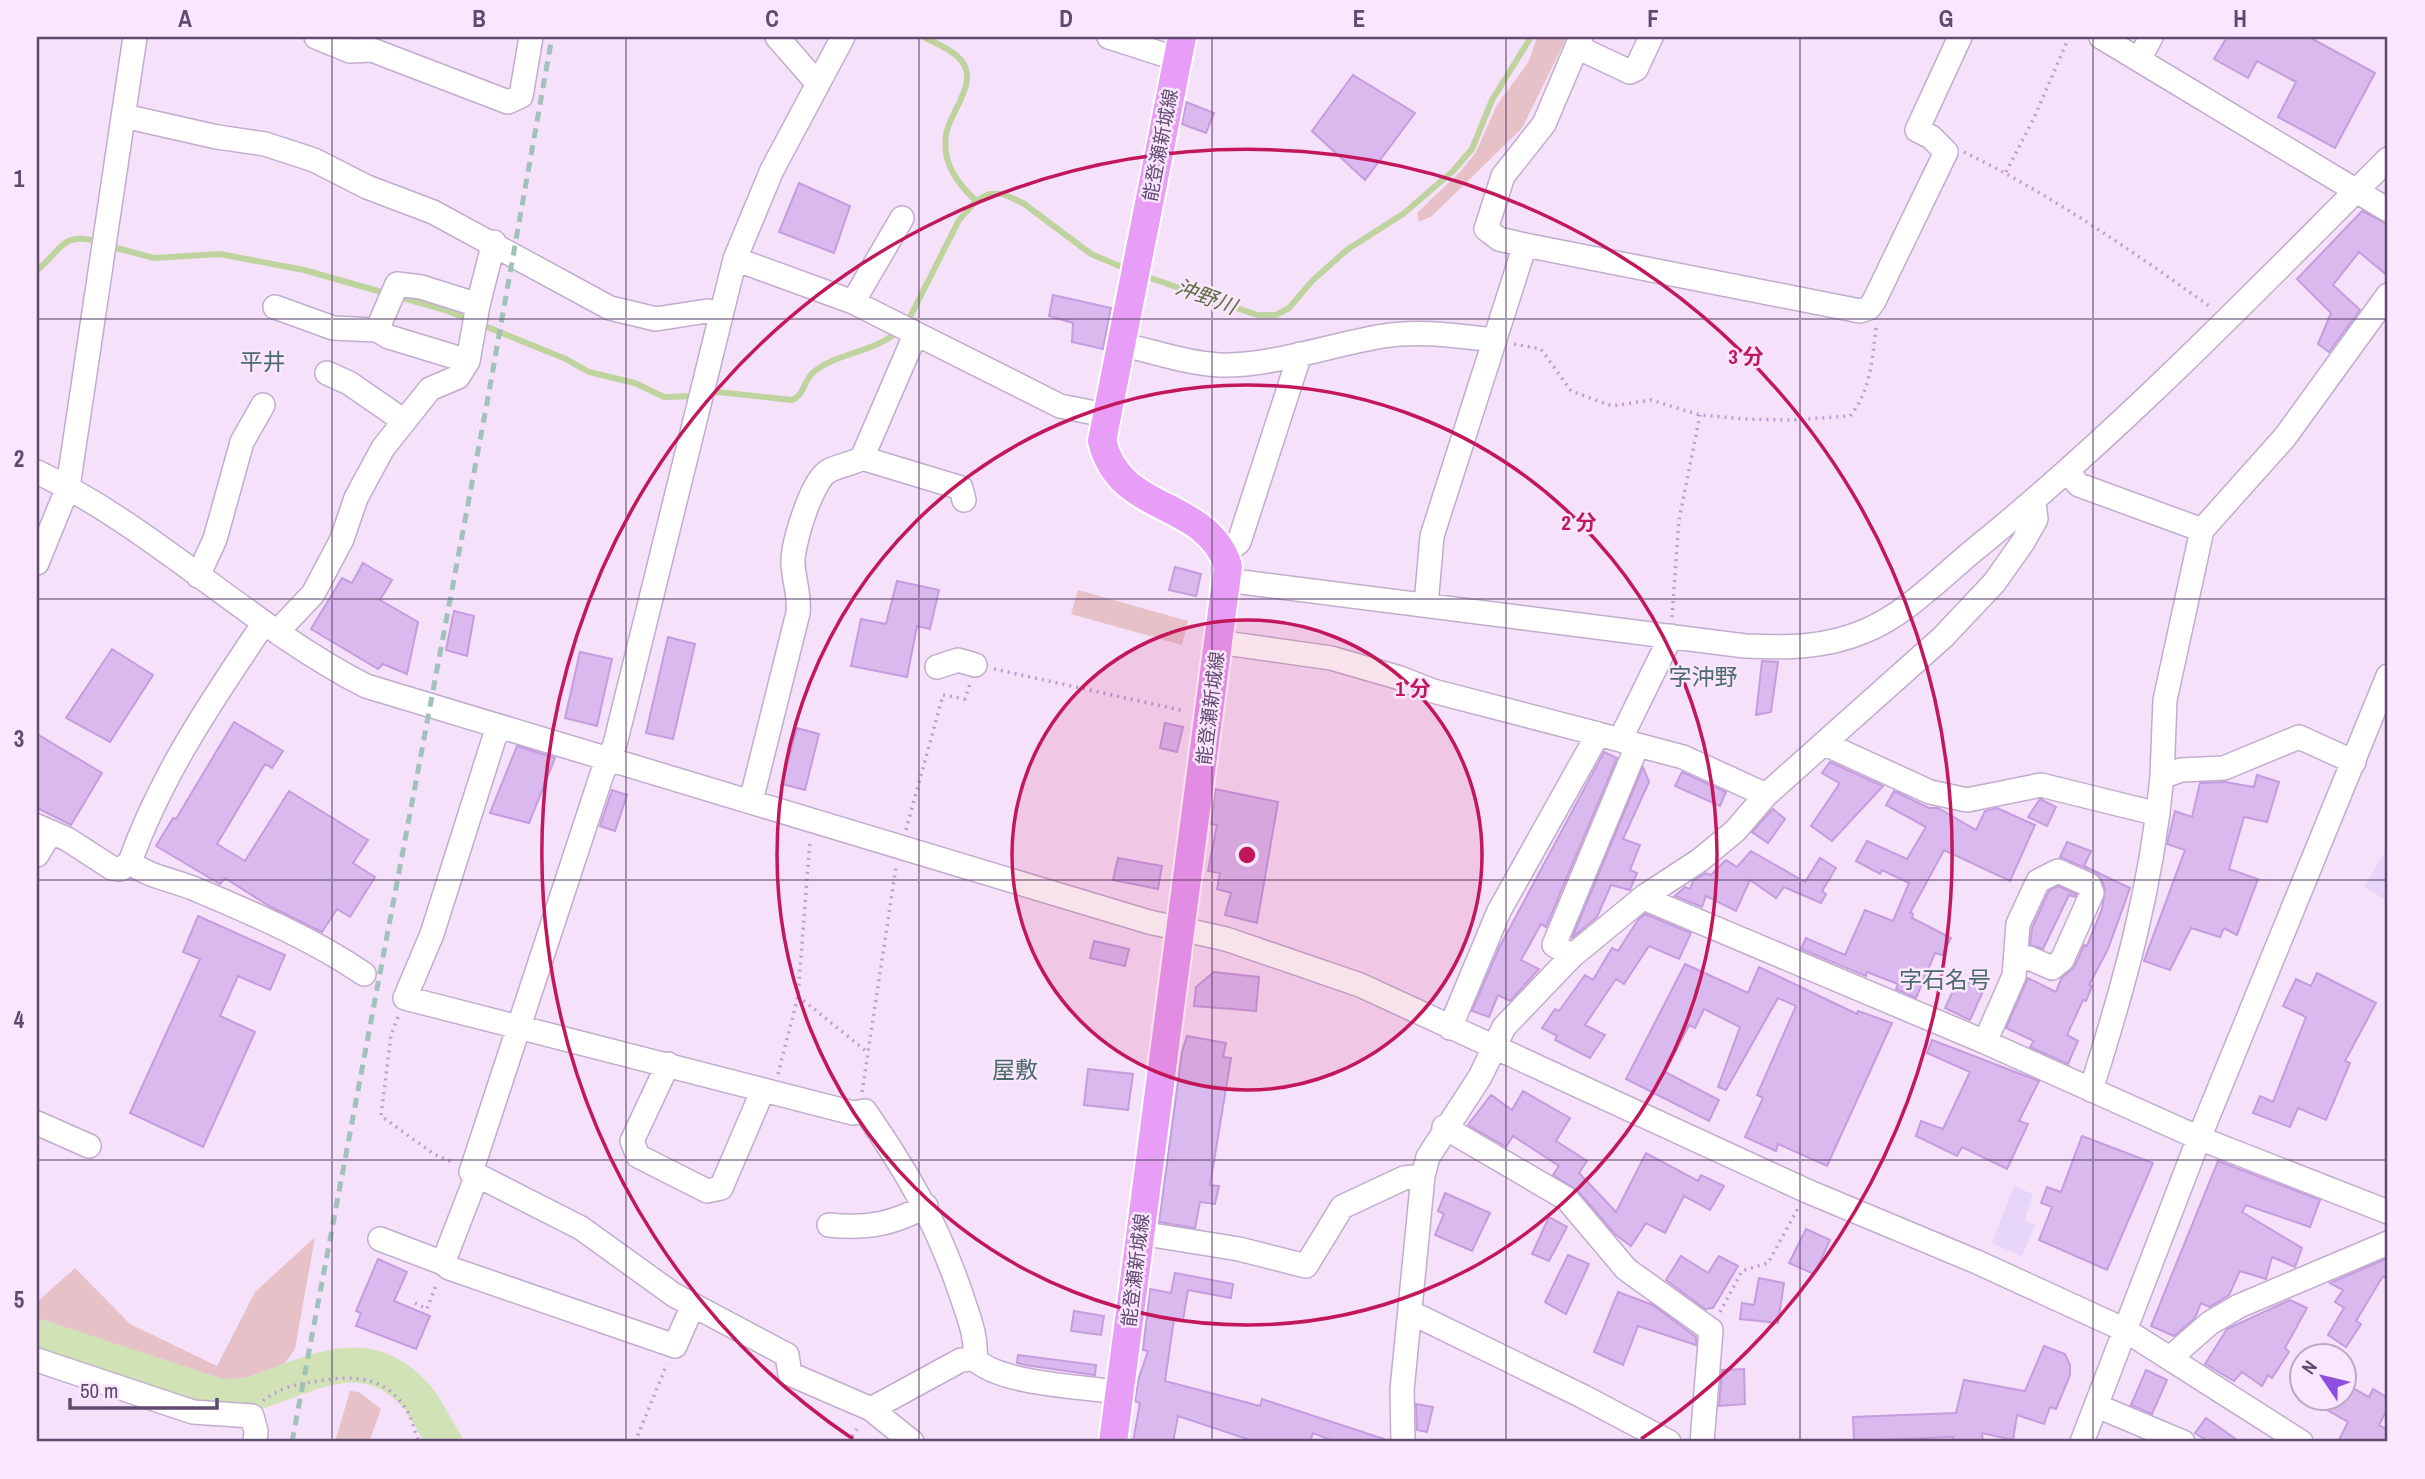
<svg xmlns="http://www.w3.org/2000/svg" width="2425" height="1479" viewBox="0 0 2425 1479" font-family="'Archivo Narrow','Noto Sans JP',sans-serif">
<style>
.commercial{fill:#e8d5fa}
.green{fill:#e6c1c8}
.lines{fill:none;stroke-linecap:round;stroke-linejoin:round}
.stream{stroke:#bfd39e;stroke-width:6}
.river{stroke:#d2e2b7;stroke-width:35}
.building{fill:#dabaee;stroke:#c49cdf;stroke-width:2}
.minor-casing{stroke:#c2accd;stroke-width:26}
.major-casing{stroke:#fff;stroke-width:32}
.path{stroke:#be9ed2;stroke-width:3.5;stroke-dasharray:2 5;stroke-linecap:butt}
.minor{stroke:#fff;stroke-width:23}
.major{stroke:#e89df6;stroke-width:28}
.rail{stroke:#a1c2ba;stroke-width:5;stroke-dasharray:10 7;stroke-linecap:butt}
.grid{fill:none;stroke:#604a70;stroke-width:2;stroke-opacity:0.55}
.ring{fill:none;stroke:#c2185b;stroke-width:3.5}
.labels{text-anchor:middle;stroke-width:5;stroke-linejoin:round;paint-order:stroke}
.street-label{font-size:19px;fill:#604a70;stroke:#fae6fe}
.water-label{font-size:21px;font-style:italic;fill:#5a6e3c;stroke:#fae6fe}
.quarter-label{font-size:23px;fill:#4c6c68;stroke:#fae6fe}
.centre{fill:#c2185b;stroke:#fae6fe;stroke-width:3.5}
.ring-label{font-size:21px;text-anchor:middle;font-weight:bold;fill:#c2185b;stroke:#fae6fe;stroke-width:5;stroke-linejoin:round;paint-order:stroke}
.neatline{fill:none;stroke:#604a70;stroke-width:2.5}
.grid-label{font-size:23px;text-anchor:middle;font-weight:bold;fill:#604a70}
</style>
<rect width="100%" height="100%" fill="#f6e1fa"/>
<path class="commercial" d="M2388 847V901L2364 887Z
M2014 1186 2033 1194 2025 1220 2035 1225 2022 1256 1992 1243Z"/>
<path class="green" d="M1537 37H1567L1522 128 1432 216 1419 222 1417 213 1461 171 1476 152 1497 105 1529 61Z
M1078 590 1188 621 1182 645 1071 614Z
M315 1237 295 1349 282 1367 250 1384 209 1379 37 1324V1302L75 1268 130 1324 217 1366 255 1292Z
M350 1391 359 1392 381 1409 369 1442H335Z"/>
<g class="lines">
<path class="stream" d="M924 37C935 43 948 48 957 56 984 79 949 111 946 135 942 163 957 183 976 201
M109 246 154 258 220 254 304 270 445 310 566 359 589 372 635 383 664 397 695 396
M37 270C61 252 61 230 99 242
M1142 275 1257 315H1276L1289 308 1313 280 1348 249 1403 214 1453 171 1472 149 1492 100 1531 37
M907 323 959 220 976 201 989 194H1003L1023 203 1091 254 1129 270
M705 394 718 392 792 400C805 395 804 378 815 371 839 352 877 352 899 330"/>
<path class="river" d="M37 1336 222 1397C233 1396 245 1396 254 1393 312 1375 366 1338 417 1397 428 1410 435 1428 445 1442"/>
</g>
<path class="building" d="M2227 37H2309L2375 73 2335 148 2278 117 2296 82 2257 61 2248 78 2214 59Z
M1353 75 1415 113 1365 180 1312 131Z
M1186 102 1214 113 1206 133 1182 124Z
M799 183 850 206 834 253 779 232Z
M2362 211 2388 224V276L2359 252 2333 285 2360 310 2329 352 2318 344 2331 313 2297 279Z
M1053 295 1111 308 1103 349 1072 342 1073 323 1049 316Z
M363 563 392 580 380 600 418 622 407 674 383 664 378 669 311 629 342 578 352 583Z
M1175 567 1201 574 1196 596 1169 590Z
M897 581 939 590 930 629 917 626 907 677 851 666 861 619 886 624Z
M454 611 474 616 467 656 446 650Z
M668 637 695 644 673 739 646 733Z
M112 649 153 675 110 742 66 718Z
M580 652 612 659 597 726 565 718Z
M1762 661 1778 662 1771 712 1756 715Z
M234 722 283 751 272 768 265 764 217 844 245 861 289 791 368 840 353 863 375 877 350 917 337 909 322 932 269 906 225 878 220 884 156 846 173 818 176 819Z
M1165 723 1183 727 1177 752 1160 748Z
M797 728 819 734 805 790 782 784Z
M37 734 102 773 71 825 37 808Z
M517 746 555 758 529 823 490 813Z
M1604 752 1617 758 1546 927 1541 924 1521 960 1539 969 1510 1001 1498 995 1489 1017 1472 1011 1499 948Z
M1830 762 1883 786 1832 841 1811 826 1838 786 1839 783 1822 773Z
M1643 767 1649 782 1623 839 1640 845 1630 870 1637 873 1630 890 1611 885 1597 917 1572 938Z
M1682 772 1726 792 1720 806 1675 786Z
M2257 775 2279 782 2267 822 2244 817 2229 869 2258 879 2237 935 2224 928 2220 937 2191 928 2170 970 2144 961 2185 850 2167 844 2175 811 2192 817 2200 783 2225 782 2254 787Z
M1215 789 1278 802 1257 923 1225 915 1231 893 1217 889 1220 873 1208 871 1217 825 1211 824Z
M612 790 627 795 615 831 600 826Z
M1894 791 1929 808H1938L1976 830 1985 811 1997 808 2035 825 2010 881 1944 850 1910 913 1913 914 1912 918 1951 938 1942 955 1935 953 1916 998 1896 989 1898 984 1867 972 1866 976 1801 949 1806 938 1845 955 1865 910 1893 921 1909 883 1882 870 1880 874 1856 861 1867 841 1907 859 1926 827 1886 805Z
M2040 799 2056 807 2047 826 2028 817Z
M1773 809 1785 819 1768 843 1752 832Z
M2067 842 2091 851 2084 866 2130 888 2108 949 2089 985 2092 986 2086 1001 2083 1000 2067 1035 2078 1041 2068 1064 2030 1047 2034 1041 2006 1028 2028 978 2056 992 2061 979 2075 966 2084 945 2087 946 2102 909 2105 889 2102 880 2095 872 2060 857Z
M1751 851 1805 882 1820 858 1836 868 1822 891 1826 894 1821 903 1784 887 1776 898 1750 880 1736 911 1706 896 1702 907 1675 896 1685 887 1690 889 1693 881 1706 873 1711 875 1726 860 1737 867Z
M1118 858 1162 866 1158 889 1113 880Z
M2058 886 2076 894 2075 897 2069 895 2043 949 2030 945 2032 928 2049 891Z
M1645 914 1691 933 1679 959 1649 946 1624 984 1616 979 1585 1025 1605 1035 1590 1058 1555 1040 1557 1036 1542 1028 1555 1009 1559 1011 1585 975 1593 980 1612 948 1618 951 1638 920Z
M198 916 285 955 270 990 238 976 220 1016 255 1032 203 1147 130 1113 200 959 183 952Z
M1094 941 1129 949 1125 966 1090 958Z
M1685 964 1748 993 1759 967 1857 1014 1858 1011 1892 1023 1827 1166 1778 1144 1776 1151 1745 1137 1763 1098 1757 1095 1796 1006 1778 998 1726 1090 1718 1087 1740 1027 1704 1009 1695 1028 1689 1025 1665 1072 1719 1100 1709 1121 1626 1079Z
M1214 972 1259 977 1256 1011 1194 1006 1196 987Z
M2317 973 2376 1003 2345 1061 2350 1063 2326 1120 2298 1108 2290 1127 2253 1113 2260 1096 2273 1102 2306 1017 2283 1006 2296 979 2311 986Z
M1959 978 1984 989 1970 1020 1945 1008Z
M1187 1036 1226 1043 1223 1057 1231 1058 1210 1185 1219 1186 1215 1204 1200 1202 1195 1228 1159 1222 1182 1052Z
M1932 1040 2039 1081 2019 1121 2028 1124 2007 1169 1962 1147 1957 1156 1916 1136 1921 1121 1943 1129 1970 1072 1927 1053Z
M1088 1069 1133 1074 1128 1110 1084 1105Z
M1523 1091 1570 1118 1556 1141 1587 1161 1579 1173 1616 1212 1646 1153 1698 1181 1701 1175 1724 1186 1710 1210 1684 1196 1665 1233 1646 1223 1631 1246 1616 1235 1577 1190 1553 1175 1559 1166 1513 1136 1506 1147 1468 1125 1491 1095 1512 1110Z
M2082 1136 2153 1163 2107 1270 2039 1240 2052 1207 2041 1203 2047 1187 2061 1192Z
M2218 1161 2320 1200 2310 1227 2246 1205 2242 1212 2302 1248 2295 1267 2272 1257 2266 1279 2240 1271 2229 1295 2210 1307 2201 1303 2195 1318 2174 1336 2151 1326Z
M1445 1193 1490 1213 1472 1251 1435 1235 1444 1214 1438 1211Z
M1549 1217 1567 1227 1549 1261 1532 1254Z
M1806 1229 1830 1240 1814 1274 1789 1263Z
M1568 1255 1589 1264 1566 1314 1545 1302Z
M1681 1256 1708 1273 1719 1256 1738 1266 1713 1308 1705 1309 1666 1280Z
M2388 1258V1279L2383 1276 2356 1321 2361 1324 2346 1347 2328 1335 2344 1308 2335 1302 2343 1290 2330 1283Z
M378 1259 407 1272 394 1301 430 1316 416 1349 356 1326 361 1313 356 1311Z
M1175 1273 1233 1284 1231 1298 1188 1290 1183 1320 1174 1319 1165 1381 1260 1406 1262 1399 1384 1439V1442H1336L1313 1433 1310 1442H1256L1178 1416 1173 1442H1133L1140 1403 1135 1401 1138 1381 1148 1351 1143 1350 1150 1289 1171 1293Z
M1759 1278 1784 1283 1778 1323 1740 1319 1742 1303 1754 1305Z
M1618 1292 1653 1305 1696 1337V1345L1638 1326 1623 1365 1594 1352Z
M2290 1300 2307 1308 2285 1348 2289 1352 2272 1378 2268 1375 2262 1386 2242 1372 2234 1381 2205 1364 2227 1329Z
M1074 1311 1104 1316 1101 1335 1071 1331Z
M2044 1346 2065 1354 2070 1365V1375L2056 1409 2050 1407 2044 1424 2017 1415 2013 1440 1982 1433 1983 1442H1954L1953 1437 1854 1441 1853 1417 1956 1413 1964 1380 2025 1391Z
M1018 1355 1096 1365 1095 1375 1025 1365 1017 1363Z
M1744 1369 1745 1404 1719 1406 1722 1370Z
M2146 1370 2167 1380 2152 1414 2131 1405Z
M2344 1383 2369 1397 2373 1389 2388 1398V1408L2379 1425 2388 1430V1442H2338L2348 1422 2306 1398H2344Z
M1416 1404 1433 1407 1427 1432 1417 1430Z
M2206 1418 2240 1442H2209L2195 1433Z"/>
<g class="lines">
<defs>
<path id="minor" d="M316 37 350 51 372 50 508 102 521 96 531 37
M777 37 818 84
M843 37 772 170 735 259 615 744 602 774 471 1172 581 1228 674 1295 787 1355 790 1374 871 1409 912 1442
M1109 37 1177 59
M1581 37 1544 124 1503 176 1486 229 1499 239 1525 245 1860 311 1869 308 1874 301 1946 152 1931 137 1917 130 1960 37
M2101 37 2388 210
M1577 47 1630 72 1636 69 1651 37
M2140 58 2151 37
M124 116 217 137 265 144 314 160 367 187 433 212 610 308 656 319 707 311 720 314
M735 259 853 302 1060 406 1105 415
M853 302 902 218
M275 307 333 328 377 330 389 337 468 361
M377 330 397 284 421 287 478 305
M1119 344C1153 351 1185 363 1219 365 1269 367 1334 344 1383 336 1421 330 1457 336 1495 340
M327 373 349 383 404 421
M862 458 961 488 964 500
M37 472C155 528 249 626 366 686L1149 922 1226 939 1360 985 1807 1191 1977 1262 2125 1330 2301 1442
M2068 473 2079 485 2202 530
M1224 554 1239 542 1300 354
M37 563 68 487 135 37
M198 576 215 539 242 442 263 405
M1226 580 1745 646C1787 648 1825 648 1865 631 1907 614 1944 574 1979 546 2125 427 2255 291 2388 159
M1426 605 1432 536 1525 245
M277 632 313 594 342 539 356 498 383 448 430 389 458 377 468 361 478 305 494 242
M1218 642 1331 658 1400 678 1433 691 1598 734
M937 667 958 660 975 665
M498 726 432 934 405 998 853 1113 865 1111C908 1173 938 1225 962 1297 969 1318 977 1337 975 1359L961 1360 871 1409
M1623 741 1683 757 1766 795
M1825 744 1930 792 1967 800 2041 785 2158 814
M2162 777 2165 700 2202 530 2285 437 2388 295
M751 801 798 613C800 596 794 581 793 564 792 545 811 483 827 472 837 465 851 465 862 458L915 335
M37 826 67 839 112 868 121 869 130 862C148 877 174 880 195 889 254 914 311 938 364 974
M37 855 51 832
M130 862C161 775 212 700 264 623
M1645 896 1700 860 1735 831 1766 795 1943 637 1994 583 2023 542 2036 519 2034 502
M1572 956 1554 945 1637 746
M1450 1028 1499 911 1598 734 1620 740 1671 636
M1985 1042 2014 976 2018 924 2038 881 2058 871 2089 885 2092 893 2062 960 2052 968 2029 958 2016 961
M668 1064 632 1141 638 1156 707 1191 721 1188 763 1090
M2091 1090C2125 982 2151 890 2162 777L2181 770 2224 768 2299 737 2354 762
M37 1123 89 1146
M1444 1127 1567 1199 1626 1269 1711 1330 1702 1442
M477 1175 443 1263 449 1268 675 1346 693 1305
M829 1225C867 1229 893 1224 926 1206
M1140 1233 1239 1249 1306 1266 1342 1207 1404 1178 1423 1176
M380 1239 443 1263
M1410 1312 1582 1396 1669 1442
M2170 1358 2210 1323 2239 1306 2388 1243
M975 1359C999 1384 1083 1387 1119 1392
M37 1360 193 1412 252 1416 256 1431 255 1442
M2097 1406 2183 1442
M1403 1442 1402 1390 1423 1176 1428 1157 1480 1077 1504 1027 1572 956 1645 896 1653 902 1985 1042 2199 1138 2388 1212
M2082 1442 2199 1138 2388 676"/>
<path id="major" d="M1113 1442 1228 566C1206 498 1120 516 1102 441L1182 37"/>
</defs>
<use href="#minor" class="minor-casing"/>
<use href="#major" class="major-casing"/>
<path class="path" d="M1964 152C2052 195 2132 251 2212 308
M2006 172 2034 118 2069 37
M1514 344 1541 349 1571 391 1612 406 1651 400 1700 415 1745 419 1792 420 1850 416C1871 391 1872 359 1876 328
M1672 617 1679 520 1700 415
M994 669 1185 711
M906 830 943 695 965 699 970 684
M798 996 866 1051
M398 1017 391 1035 381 1116 434 1154 452 1162
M778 1074 798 996 810 840
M862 1092 896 867
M415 1303 427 1309 436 1285
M1720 1312 1742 1271 1768 1263 1798 1208
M263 1401C280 1387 298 1384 318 1381 356 1375 386 1376 408 1412 413 1421 414 1433 420 1442
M635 1442 667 1364
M806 1442 808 1439
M848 1442 860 1425"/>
<use href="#minor" class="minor"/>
<use href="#major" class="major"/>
<path class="rail" d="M292 1442 487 403 552 37"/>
</g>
<path class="grid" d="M332 37V1442M626 37V1442M919 37V1442M1212 37V1442M1506 37V1442M1800 37V1442M2093 37V1442M37 319H2388M37 599H2388M37 880H2388M37 1160H2388"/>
<circle cx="1247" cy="855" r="235" fill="#c2185b" fill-opacity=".12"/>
<g class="ring">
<circle cx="1247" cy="855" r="235"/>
<circle cx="1247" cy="855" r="470"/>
<path d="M853 1439A705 705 0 1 1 1641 1439"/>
</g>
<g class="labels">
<g class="street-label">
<text transform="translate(1160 145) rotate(-79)" y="7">能登瀬新城線</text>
<text transform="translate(1210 708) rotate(-83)" y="7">能登瀬新城線</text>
<text transform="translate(1135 1270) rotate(-83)" y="7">能登瀬新城線</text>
</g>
<g class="water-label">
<text transform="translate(1206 297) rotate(20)" y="7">沖野川</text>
</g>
<g class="quarter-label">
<text x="263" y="370">平井</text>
<text x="1703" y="685">字沖野</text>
<text x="1945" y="988">字石名号</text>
<text x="1015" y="1078">屋敷</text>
</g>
</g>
<circle cx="1247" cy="855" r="10" class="centre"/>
<g class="ring-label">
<text x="1746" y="364">3 分</text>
<text x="1579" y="530">2 分</text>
<text x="1413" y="696">1 分</text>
</g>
<rect width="2425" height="1479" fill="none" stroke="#fae6fe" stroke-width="77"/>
<g transform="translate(2323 1377) rotate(305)"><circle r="33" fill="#fae6fe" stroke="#bca8c5" stroke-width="2"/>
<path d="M0-5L12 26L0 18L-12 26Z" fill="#8d4dde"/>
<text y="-10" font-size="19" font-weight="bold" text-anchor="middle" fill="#604a70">N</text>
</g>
<path d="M70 1398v10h147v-10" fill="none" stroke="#604a70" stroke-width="3.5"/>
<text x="80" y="1398" font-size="21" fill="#604a70" stroke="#fae6fe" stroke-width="5" paint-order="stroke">50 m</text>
<rect x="38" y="38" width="2348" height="1402" class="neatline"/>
<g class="grid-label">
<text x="185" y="27">A</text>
<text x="479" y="27">B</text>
<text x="772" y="27">C</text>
<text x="1066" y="27">D</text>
<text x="1359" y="27">E</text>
<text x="1653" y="27">F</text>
<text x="1946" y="27">G</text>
<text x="2240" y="27">H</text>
<text x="19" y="187">1</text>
<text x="19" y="467">2</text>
<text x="19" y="747">3</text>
<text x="19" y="1028">4</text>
<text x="19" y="1308">5</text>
</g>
</svg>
